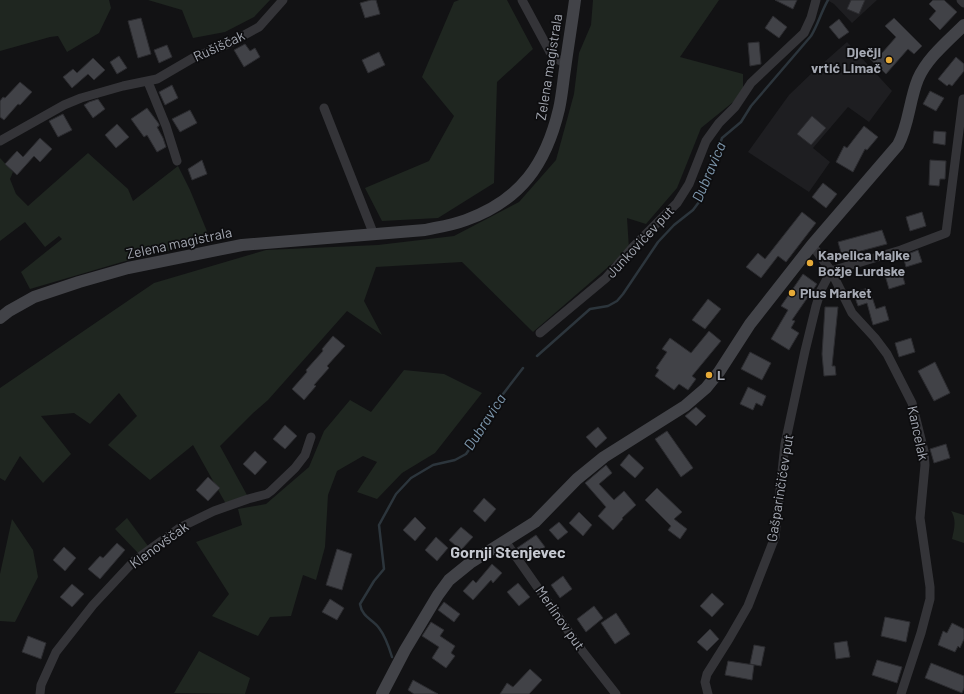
<svg xmlns="http://www.w3.org/2000/svg" width="964" height="694" viewBox="0 0 964 694" font-family="Barlow,sans-serif">
<style>
.built{fill:#1e1e21}
.green{fill:#1f2620}
.lines{fill:none;stroke-linecap:round;stroke-linejoin:round}
.stream{stroke:#2c353c;stroke-width:2.5}
.building{fill:#414247;stroke:#2c2c30}
.street{stroke:#343438;stroke-width:9}
.secondary{stroke:#424348;stroke-width:12}
.poi-dot{fill:#e6aa38;stroke:#0d0d0f;stroke-width:1.5}
.labels{text-anchor:middle;stroke-width:3.5;stroke-linejoin:round;paint-order:stroke}
.street-label{font-size:14px;fill:#a5a9b3;stroke:#0d0d0f}
.poi-label{font-size:14px;font-weight:bold;fill:#a5a9b3;stroke:#0d0d0f;text-anchor:start}
.water-label{font-size:15px;font-style:italic;fill:#7d97ad;stroke:#0d0d0f}
.quarter-label{font-size:16px;font-weight:bold;fill:#c5c8d0;stroke:#0d0d0f}
</style>
<rect width="100%" height="100%" fill="#121214"/>
<path class="built" d="M829 0H877L852 23 834 4 829 1Z
M847 42 892 91 869 122 848 107 813 148 830 162 809 192 748 152 789 95 813 72Z"/>
<path class="green" d="M0 0H109L111 8 99 33 67 52 58 36 50 37 0 51Z
M148 0H270L254 17 225 32 193 38 182 10Z
M459 0H507L533 49 497 82 494 183 438 218 382 221 365 188 429 161 454 116 422 77 454 2Z
M593 0H719L680 57 743 74V94L701 128 677 188 646 224 627 218 629 249 533 332 462 262 376 267 364 301 382 335 347 311 268 400 253 413 220 446 247 495 226 504 193 445 150 480 108 445 137 416 119 393 90 424 74 413 41 416 71 454 43 483 20 456 5 481 0 478V388L154 283 266 250 378 245 454 236 519 202 556 160 574 94 579 53 591 25Z
M88 153 128 189 133 201 178 166 190 190 211 241 122 262 30 289 21 272 62 239 59 236 45 247 25 222 0 241V158L13 172 10 179 16 194 28 206Z
M404 370 444 374 482 393 435 453 402 473 377 499 357 492 377 462 363 456 337 471 328 495 325 547 316 580 303 575 291 616 270 617 258 636 212 616 229 594 196 542 242 525 238 509 266 504 309 467 324 431 350 400 371 412Z
M951 511 964 515V543L952 539C954 530 957 520 951 511Z
M127 518 148 546 138 553 115 529Z
M12 519 33 550 38 577 15 622 0 621V574Z
M199 651 250 678 245 694 174 693Z"/>
<g class="lines">
<path class="stream" d="M537 356 590 309 608 306 617 301 623 294 658 242 674 225 693 210 699 202 707 182 722 138 741 122 751 106 811 36C818 25 821 12 828 0
M392 657C389 647 386 637 379 628 372 619 362 617 360 604L374 581 384 569 379 525 396 494 411 478 433 465 455 460 466 454 483 430 500 398 523 368"/>
</g>
<path class="building" d="M371 0H376L380 14 365 18 360 3Z
M775 0H797L793 9Z
M851 0H865L859 14 847 9Z
M933 0H944L957 12 940 30 929 19 936 11 929 4Z
M773 16 787 27 779 38 765 28Z
M141 18 151 54 138 58 128 21Z
M894 18 922 46 914 54 908 49 886 74 868 57 876 48 882 53 896 37 885 26Z
M839 19 849 32 839 39 829 27Z
M759 42 761 64 750 66 748 43Z
M245 44 250 51 255 48 260 57 244 67 234 50Z
M167 45 172 57 159 63 154 50Z
M379 52 385 65 368 73 362 60Z
M119 56 127 68 117 74 110 62Z
M956 57 964 64V71L952 86 949 84 947 86 938 79Z
M93 58 105 70 94 80 88 74 72 88 63 77 73 69 77 73Z
M20 82 32 92 20 105 18 104 4 120 0 117V101L3 97 5 98Z
M172 85 178 98 165 105 159 92Z
M930 91 944 98 936 111 923 104Z
M98 99 105 109 93 118 84 105 89 102Z
M147 108 159 124V126L157 127 163 138 166 147 157 152 147 135 144 137 131 119Z
M190 110 197 123 180 132 172 119Z
M63 114 72 130 58 137 49 121Z
M812 116 826 128 811 145 797 134Z
M117 124 129 137 116 148 105 135Z
M864 126 878 137 867 150 865 149 853 172 836 162 844 146 847 148Z
M934 131 946 132 945 145 933 143Z
M40 138 52 149 40 162 34 156 17 175 5 164 17 151 23 157Z
M202 160 207 174 192 180 188 169Z
M930 160 946 161 945 179H940L939 186 929 185Z
M823 183 837 194 826 208 812 197Z
M802 212 816 223 786 262 778 256 761 278 746 267 758 253 765 259Z
M922 212 926 226 910 231 906 217Z
M882 230 887 244 842 256 838 242Z
M918 250 922 262 906 267 903 256Z
M901 270 905 284 889 289 885 275Z
M803 274 817 284 792 320 795 321 791 328 799 333 789 350 771 339 788 310 781 306Z
M869 288 876 309 885 306 889 320 873 325 867 303 858 306 853 292Z
M708 299 721 309 705 329 692 320Z
M825 307H838L832 366H835L836 375 824 376 822 354Z
M709 331 721 341 692 376 696 379 688 390 679 384 674 390 655 376 659 370 656 368 667 352 662 349 670 338 691 353Z
M333 336 345 346 327 366 329 368 314 385 316 386 304 400 292 389 307 372 306 370 323 351 322 349Z
M911 338 915 352 899 357 895 343Z
M750 352 771 363 762 380 741 369Z
M935 362 950 393 934 401 918 371Z
M748 387 766 396 762 406 756 403 753 410 740 404Z
M696 407 706 416 696 426 685 416Z
M285 425 297 436 285 449 273 439Z
M598 427 607 438 596 448 586 437Z
M667 431 693 468 681 477 655 439Z
M946 444 950 458 934 463 930 449Z
M255 451 267 462 255 475 243 464Z
M629 454 644 468 635 478 620 465Z
M606 465 612 473 599 484 614 500 624 491 636 505 622 518 623 519 613 530 598 516 606 507 585 483Z
M208 477 220 488 208 501 196 490Z
M657 488 682 512 674 519 687 529 680 539 668 530 671 526 645 500Z
M484 498 496 509 485 522 473 511Z
M579 512 592 525 583 536 569 523Z
M415 517 426 528 415 541 403 530Z
M559 522 568 532 558 540 549 530Z
M461 527 473 537 461 550 449 540Z
M536 535 545 547 526 561 517 548Z
M436 537 448 548 437 561 425 550Z
M117 543 125 550 100 579 88 569 100 556 103 558Z
M64 547 76 558 65 571 53 560Z
M337 549 352 554 342 590 326 585Z
M492 564 502 573 493 583 491 580 473 600 463 591 473 580 476 583Z
M563 576 572 589 560 598 551 585Z
M518 583 530 597 519 606 507 592Z
M72 584 84 594 72 607 60 597Z
M712 593 724 604 712 617 700 606Z
M330 599 344 608 337 620 322 612Z
M444 602 460 614 454 622 438 610Z
M594 606 603 618 586 632 577 619Z
M616 613 630 634 615 644 601 623Z
M885 617 910 622 906 642 881 636Z
M431 622 444 630 440 636 455 646 451 653 455 656 446 668 432 658 439 647 422 636Z
M952 623 964 629V639L960 648 958 646 955 652 938 645 943 631 947 633Z
M710 629 719 639 707 651 697 642Z
M28 636 46 643 41 659 22 652Z
M847 641 850 657 836 659 834 643Z
M754 645 765 647 761 666 750 664Z
M877 660 902 667 897 683 872 675Z
M728 661 754 665 752 680 725 675Z
M931 663 964 676V688L962 693 925 678Z
M530 669 542 680 529 694H500L507 683 513 687Z
M413 680 438 694H414L408 690Z"/>
<g class="lines">
<path class="street" d="M522 0 550 52 554 57 566 64
M961 0 964 3
M148 82 166 126 177 161
M324 108 374 235
M0 141 64 105 81 98 123 86 157 79 193 58 228 44 259 27 283 0
M812 245 831 271 852 313 875 338 887 354 912 403 924 451 925 465 920 518 930 587V599L921 633 901 694
M540 333 606 278 633 247 677 203 689 184 706 141 719 123 735 107 751 83 804 33 811 18 816 0
M505 541 583 652 616 694
M40 694 41 685 56 652 93 605 134 561 181 527 214 511 248 499 267 494 271 491 295 468 305 455 311 437
M708 694 705 682 707 674 729 639 748 606 775 537 785 444 805 351 816 306 821 290 831 271 901 250 946 233 963 99"/>
<path class="secondary" d="M0 318 9 311 34 297 79 282 128 268 242 245 425 230C439 227 453 225 466 220 521 200 546 164 559 109 562 96 563 82 565 69 568 46 572 23 575 0
M382 694 405 650 438 595 449 580 470 563 535 522 577 479 604 457 685 406 706 388 719 372 750 324 812 245 898 145C909 125 909 101 918 79 927 58 948 41 964 25"/>
</g>
<g class="poi-dot">
<circle cx="889" cy="60" r="4"/>
<circle cx="810" cy="263" r="4"/>
<circle cx="792" cy="293" r="4"/>
<circle cx="709" cy="375" r="4"/>
</g>
<g class="labels">
<g class="street-label">
<text transform="translate(219 46) rotate(-25)" y="5">Rušiščak</text>
<text transform="translate(549 67) rotate(-81)" y="5">Zelena magistrala</text>
<text transform="translate(640 242) rotate(-47)" y="5">Junkovićev put</text>
<text transform="translate(179 243) rotate(-12)" y="5">Zelena magistrala</text>
<text transform="translate(918 433) rotate(78)" y="5">Kancelak</text>
<text transform="translate(780 488) rotate(-81)" y="5">Gašparinčićev put</text>
<text transform="translate(159 545) rotate(-36)" y="5">Klenovščak</text>
<text transform="translate(560 618) rotate(55)" y="5">Merlinov put</text>
</g>
<g class="poi-label">
<text x="881" y="57" text-anchor="end">Dječji<tspan x="881" dy="16">vrtić Limač</tspan></text>
<text x="818" y="260">Kapelica Majke<tspan x="818" dy="16">Božje Lurdske</tspan></text>
<text x="800" y="298">Plus Market</text>
<text x="717" y="380">L</text>
</g>
<g class="water-label">
<text transform="translate(709 172) rotate(-67)" y="5">Dubravica</text>
<text transform="translate(485 422) rotate(-57)" y="5">Dubravica</text>
</g>
<g class="quarter-label">
<text x="508" y="558">Gornji Stenjevec</text>
</g>
</g>
</svg>
